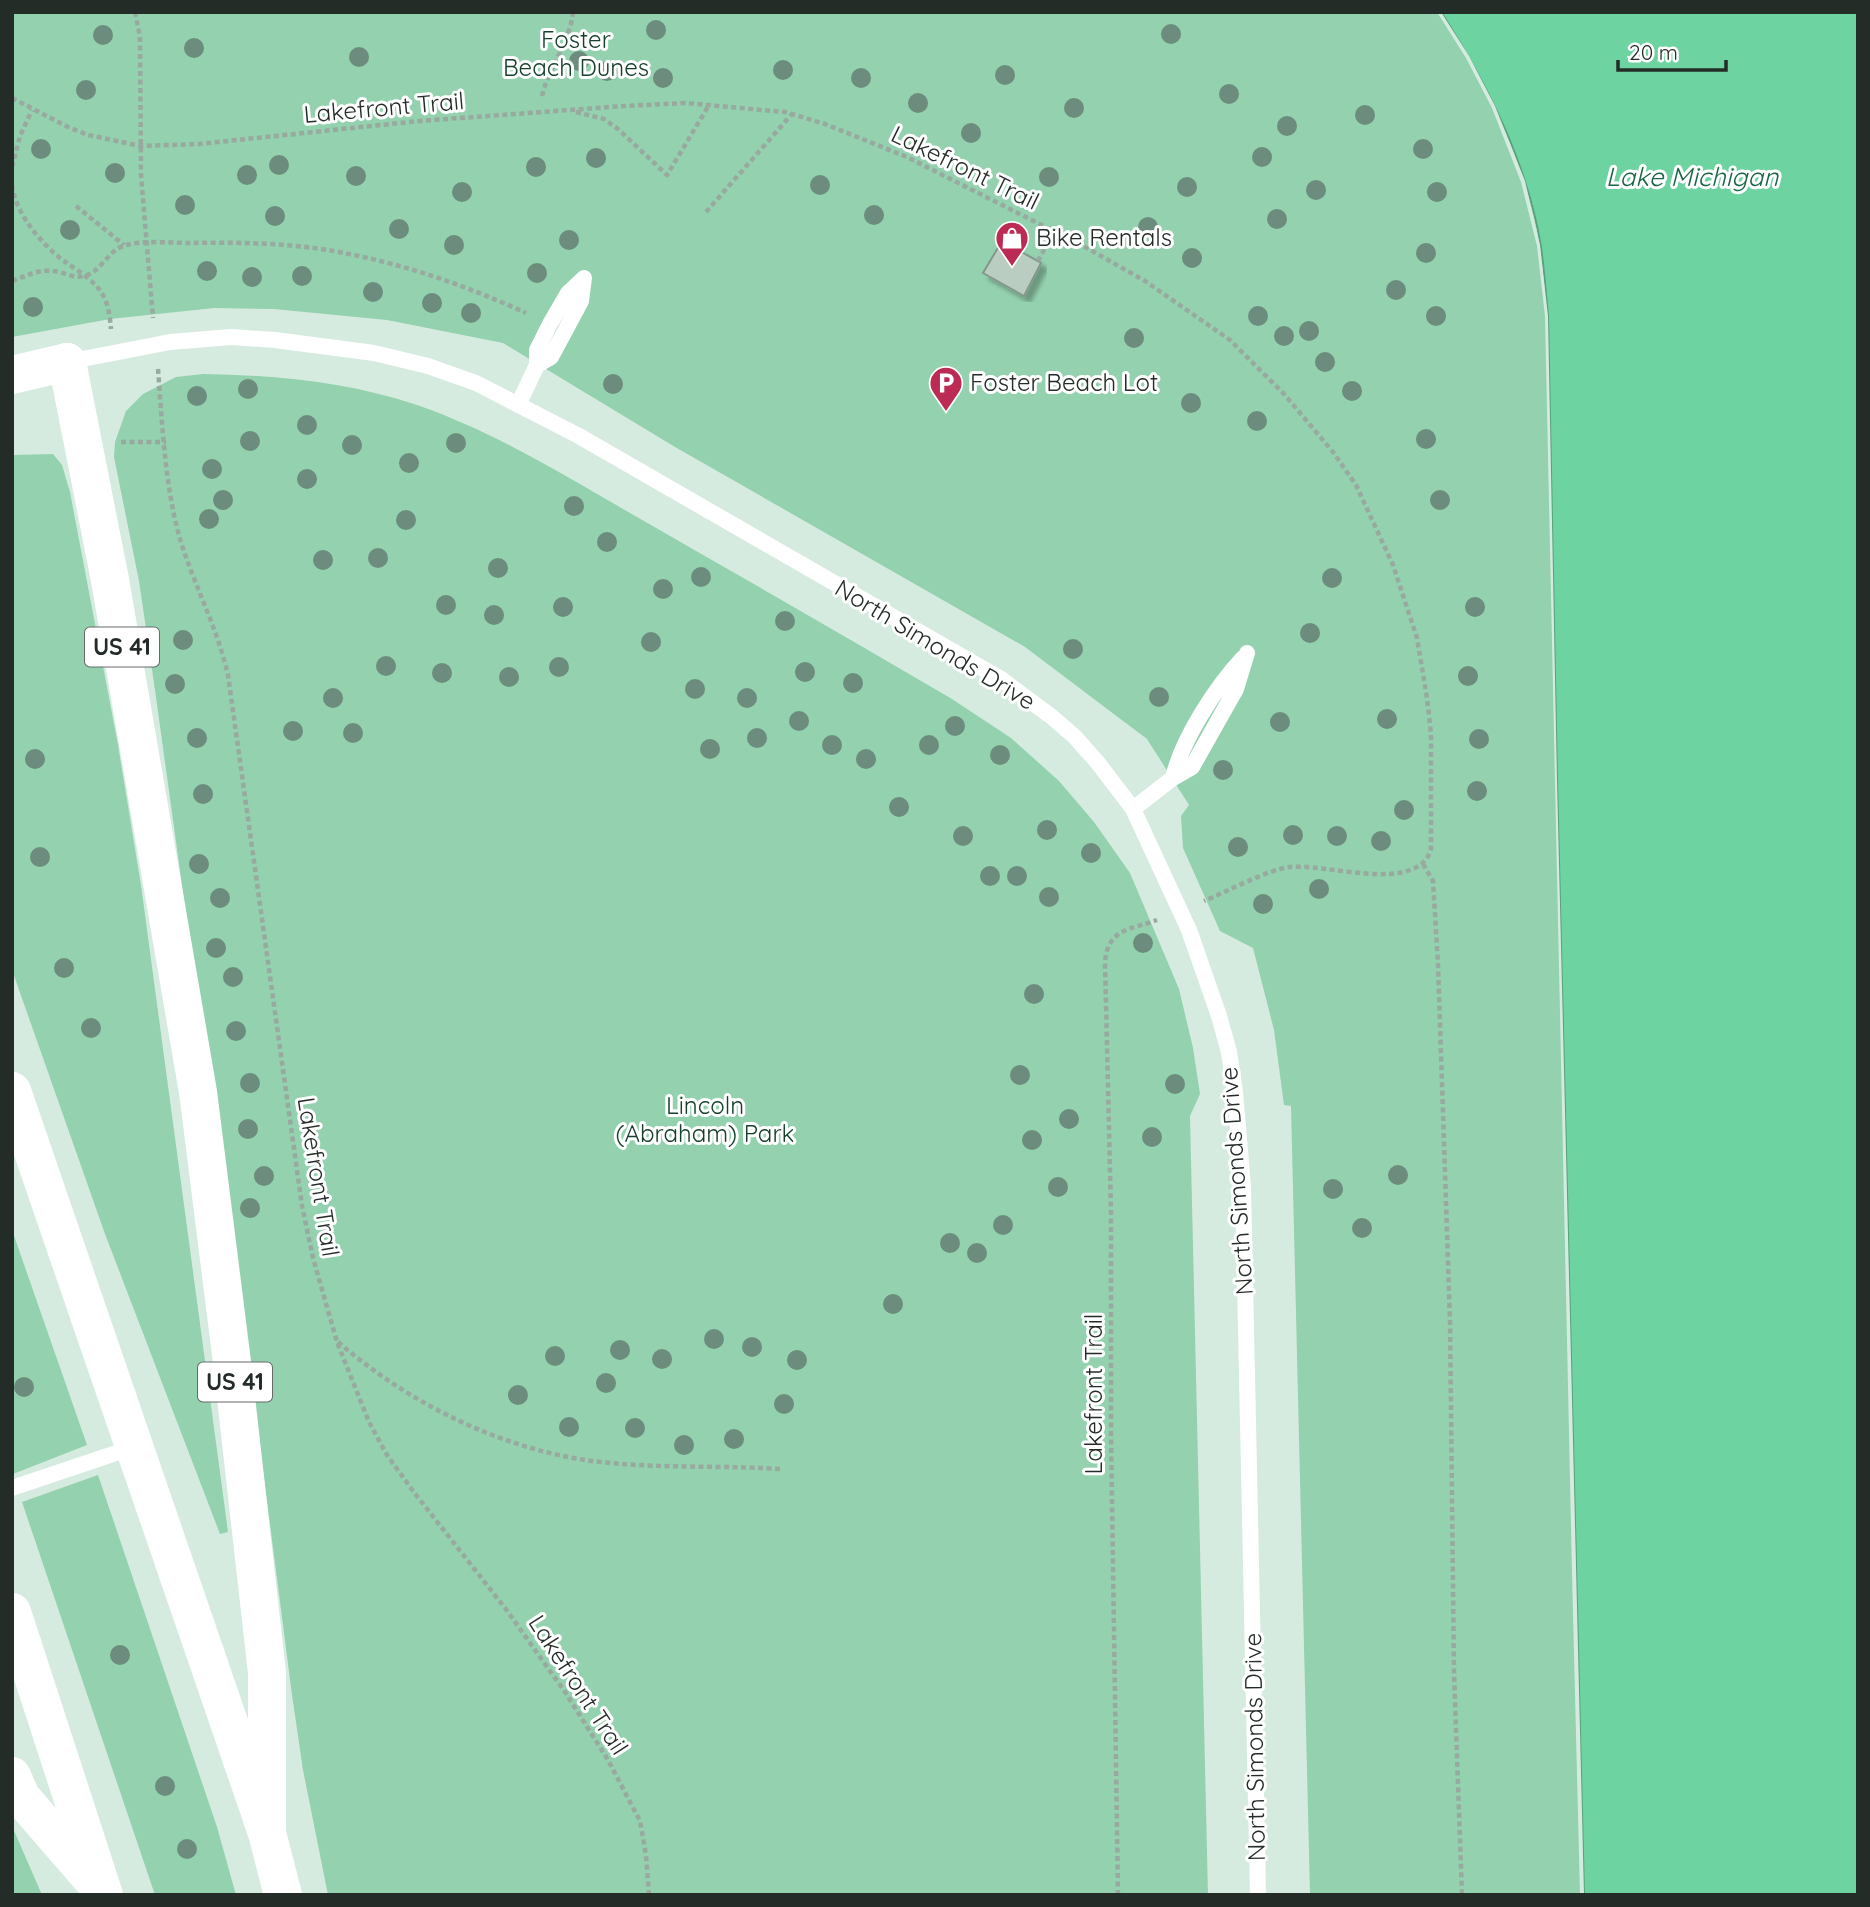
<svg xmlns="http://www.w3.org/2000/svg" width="1870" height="1907" viewBox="0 0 1870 1907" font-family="Quicksand,sans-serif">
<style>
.green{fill:#93d1af}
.water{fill:#6dd3a0;stroke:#57a17c;stroke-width:2}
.pier{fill:#d6ebdf}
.building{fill:#b9cdc1;stroke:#85988d;stroke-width:2;filter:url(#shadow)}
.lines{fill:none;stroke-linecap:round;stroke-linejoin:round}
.path{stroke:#98a99f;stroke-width:4.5;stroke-dasharray:5 3.5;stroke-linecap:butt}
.lane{stroke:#fff;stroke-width:16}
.primary{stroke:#fff;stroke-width:38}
.highway{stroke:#fff;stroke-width:38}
.tree{fill:#6c8d7d}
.labels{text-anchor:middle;stroke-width:6;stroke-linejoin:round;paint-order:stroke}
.shield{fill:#fff;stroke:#666b68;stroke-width:2}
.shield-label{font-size:23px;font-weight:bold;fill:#242c27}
.park-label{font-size:24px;fill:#15402c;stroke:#fff}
.street-label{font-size:24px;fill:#242c27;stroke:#fff}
.poi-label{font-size:24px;fill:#242c27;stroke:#fff;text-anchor:start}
.water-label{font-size:26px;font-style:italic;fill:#1a6545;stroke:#fff}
</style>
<defs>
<filter id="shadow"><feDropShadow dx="6" dy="6" stdDeviation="2" flood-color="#0004"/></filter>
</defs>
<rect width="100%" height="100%" fill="#d6ebdf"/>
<path class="green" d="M12 12H1441L1469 56 1525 181 1540 245 1548 316 1557 780 1584 1895H1310L1291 1106 1284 1105 1274 1030 1253 948 1220 931 1183 848 1181 816 1189 805 1147 739 1025 647 675 447 503 343 387 320 274 309 214 308 110 319 12 337Z
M203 374C275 375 348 382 417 405 498 433 570 479 644 521 747 580 850 639 952 699L1011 738 1059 781 1094 822 1130 873 1179 989 1193 1048 1200 1094 1190 1116 1208 1895H328L303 1770 292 1695 263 1470 155 690 139 581 114 457 115 442 126 411 143 394 176 377Z
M53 454 62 465 70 492 118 745 141 885 228 1532 220 1534 105 1234 12 970V455Z
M12 1230 87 1445 13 1474 12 1472Z
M98 1475 217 1827 236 1895H155L22 1502Z
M12 1826 42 1895H12Z"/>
<path class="water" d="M1441 12H1858V1895H1584L1557 780 1548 316C1546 293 1544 270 1541 247 1527 162 1487 84 1441 12Z"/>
<path class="pier" d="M1437 12H1441L1469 56 1495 106 1525 181 1540 245 1548 316 1557 780 1584 1895H1580L1572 1573 1545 316 1537 246 1521 182 1492 108 1466 58Z"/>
<path class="building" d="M1002 241 1041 263 1024 296 983 273Z"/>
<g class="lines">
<path class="path" d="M135 12 140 37 141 175 153 318
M542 96C549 67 570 42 573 12
M12 98 68 127 88 135 141 146 199 144 419 121 624 106 685 103 785 112 825 124 907 157 1087 248 1145 281 1230 340 1284 394 1333 452 1356 485 1393 565 1417 638 1427 698 1431 734V849C1418 895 1326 863 1290 867 1269 869 1226 892 1204 901
M576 112 604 119 618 129 667 175 709 105
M12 167 20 136 32 110
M12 185C15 213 42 245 64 261 78 271 96 281 104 297 109 307 110 319 111 329
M76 206 124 245
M706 212 792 114
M1038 261 1054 231
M12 281C26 276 38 269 53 271 64 272 74 279 84 276 102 272 108 249 126 245 146 240 170 243 190 243 242 242 298 243 349 254 410 266 469 287 526 313
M158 369C162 422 165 487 180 539 194 585 217 627 228 675L302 1206 313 1258 337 1342 369 1422 387 1455 413 1491 505 1608 565 1692 608 1760 640 1821 646 1855 649 1895
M121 442H166
M1423 864 1433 881 1438 964 1450 1321 1454 1673 1462 1895
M338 1342C409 1403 498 1448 592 1461 654 1469 717 1465 780 1469
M1118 1895 1111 1434V1212L1105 962C1108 928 1130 930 1157 920"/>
<path class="lane" d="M67 362 170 342 231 337 275 340 374 353 428 366 476 383 579 436 1001 679 1052 717 1075 737 1098 763 1133 809 1189 930 1219 1016 1229 1052 1235 1092 1243 1187 1258 1895
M537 365 551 357 565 331 581 301 584 278
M518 405 537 365V350L550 324 568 293 584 278
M1173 778C1182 739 1216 687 1243 658
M1133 809 1173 778 1192 767 1236 689 1247 653
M12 1488 134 1447"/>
<path class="primary" d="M12 375 67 362"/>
<path class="highway" d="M67 362 110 580 198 1092 232 1362 267 1673V1833
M12 1091 267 1833 283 1895
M12 1612 104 1895
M12 1776 21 1797 91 1878"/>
</g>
<g class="tree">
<circle cx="656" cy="30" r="10"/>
<circle cx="1171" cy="34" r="10"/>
<circle cx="103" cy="35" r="10"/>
<circle cx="194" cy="48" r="10"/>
<circle cx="359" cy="57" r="10"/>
<circle cx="579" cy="61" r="10"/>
<circle cx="783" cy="70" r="10"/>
<circle cx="607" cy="71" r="10"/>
<circle cx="1005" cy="75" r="10"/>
<circle cx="663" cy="78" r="10"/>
<circle cx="861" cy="78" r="10"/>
<circle cx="86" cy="90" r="10"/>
<circle cx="1229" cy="94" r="10"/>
<circle cx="918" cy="103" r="10"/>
<circle cx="1074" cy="108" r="10"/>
<circle cx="1365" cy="115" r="10"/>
<circle cx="1287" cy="126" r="10"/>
<circle cx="971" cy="133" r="10"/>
<circle cx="41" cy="149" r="10"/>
<circle cx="1423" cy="149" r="10"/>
<circle cx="1262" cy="157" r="10"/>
<circle cx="596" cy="158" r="10"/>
<circle cx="279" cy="165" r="10"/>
<circle cx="536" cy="167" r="10"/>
<circle cx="115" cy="173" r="10"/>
<circle cx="247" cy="175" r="10"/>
<circle cx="356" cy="176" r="10"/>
<circle cx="1049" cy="177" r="10"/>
<circle cx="820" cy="185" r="10"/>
<circle cx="1187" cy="187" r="10"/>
<circle cx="1316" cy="190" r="10"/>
<circle cx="462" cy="192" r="10"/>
<circle cx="1437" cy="192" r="10"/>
<circle cx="185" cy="205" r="10"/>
<circle cx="874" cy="215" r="10"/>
<circle cx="275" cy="216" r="10"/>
<circle cx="1277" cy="219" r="10"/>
<circle cx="1148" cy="227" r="10"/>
<circle cx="399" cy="229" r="10"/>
<circle cx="70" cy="230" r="10"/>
<circle cx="569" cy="240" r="10"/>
<circle cx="454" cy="245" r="10"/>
<circle cx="1426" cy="253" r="10"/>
<circle cx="1192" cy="258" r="10"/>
<circle cx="207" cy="271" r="10"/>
<circle cx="537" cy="273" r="10"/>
<circle cx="302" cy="276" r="10"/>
<circle cx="252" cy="277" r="10"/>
<circle cx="1396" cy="290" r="10"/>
<circle cx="373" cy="292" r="10"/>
<circle cx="432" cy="303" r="10"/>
<circle cx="33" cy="307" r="10"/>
<circle cx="471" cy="313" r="10"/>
<circle cx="1258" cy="316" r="10"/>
<circle cx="1436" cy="316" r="10"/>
<circle cx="1309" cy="331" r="10"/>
<circle cx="1284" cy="336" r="10"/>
<circle cx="1134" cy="338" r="10"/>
<circle cx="1325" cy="362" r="10"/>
<circle cx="613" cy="384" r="10"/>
<circle cx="248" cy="389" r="10"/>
<circle cx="1352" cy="391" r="10"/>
<circle cx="197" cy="396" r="10"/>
<circle cx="1191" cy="403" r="10"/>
<circle cx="1257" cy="421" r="10"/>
<circle cx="307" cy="425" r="10"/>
<circle cx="1426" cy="439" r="10"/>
<circle cx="250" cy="441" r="10"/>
<circle cx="456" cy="443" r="10"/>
<circle cx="352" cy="445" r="10"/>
<circle cx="409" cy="463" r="10"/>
<circle cx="212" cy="469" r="10"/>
<circle cx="307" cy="479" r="10"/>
<circle cx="223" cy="500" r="10"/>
<circle cx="1440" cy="500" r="10"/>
<circle cx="574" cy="506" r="10"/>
<circle cx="209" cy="519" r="10"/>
<circle cx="406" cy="520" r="10"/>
<circle cx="607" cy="542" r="10"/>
<circle cx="378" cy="558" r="10"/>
<circle cx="323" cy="560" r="10"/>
<circle cx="498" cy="568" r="10"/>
<circle cx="701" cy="577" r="10"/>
<circle cx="1332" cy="578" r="10"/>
<circle cx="663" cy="589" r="10"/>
<circle cx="446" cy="605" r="10"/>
<circle cx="563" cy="607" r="10"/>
<circle cx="1475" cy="607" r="10"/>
<circle cx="494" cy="615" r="10"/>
<circle cx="785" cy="621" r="10"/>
<circle cx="1310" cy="633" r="10"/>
<circle cx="183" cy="640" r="10"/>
<circle cx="651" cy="642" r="10"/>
<circle cx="1073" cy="649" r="10"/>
<circle cx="386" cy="666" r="10"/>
<circle cx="559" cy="667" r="10"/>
<circle cx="805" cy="672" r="10"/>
<circle cx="442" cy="673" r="10"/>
<circle cx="1468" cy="676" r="10"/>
<circle cx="509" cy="677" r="10"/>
<circle cx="853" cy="683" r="10"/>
<circle cx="175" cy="684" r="10"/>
<circle cx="695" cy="689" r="10"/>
<circle cx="1159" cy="697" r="10"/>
<circle cx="333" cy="698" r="10"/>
<circle cx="747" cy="698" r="10"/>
<circle cx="1387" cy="719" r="10"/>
<circle cx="799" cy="721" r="10"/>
<circle cx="1280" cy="722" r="10"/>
<circle cx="955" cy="726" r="10"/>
<circle cx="293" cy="731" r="10"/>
<circle cx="353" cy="733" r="10"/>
<circle cx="197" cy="738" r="10"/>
<circle cx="757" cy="738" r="10"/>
<circle cx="1479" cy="739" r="10"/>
<circle cx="832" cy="745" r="10"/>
<circle cx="929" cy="745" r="10"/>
<circle cx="710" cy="749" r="10"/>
<circle cx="1000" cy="755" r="10"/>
<circle cx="35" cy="759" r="10"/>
<circle cx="866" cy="759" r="10"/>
<circle cx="1223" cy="770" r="10"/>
<circle cx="1477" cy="791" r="10"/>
<circle cx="203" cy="794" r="10"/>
<circle cx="899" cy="807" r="10"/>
<circle cx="1404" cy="810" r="10"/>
<circle cx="1047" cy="830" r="10"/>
<circle cx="1293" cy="835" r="10"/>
<circle cx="963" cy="836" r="10"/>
<circle cx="1337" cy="836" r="10"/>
<circle cx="1381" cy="841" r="10"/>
<circle cx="1238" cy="847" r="10"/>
<circle cx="1091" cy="853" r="10"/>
<circle cx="40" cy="857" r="10"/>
<circle cx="199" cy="864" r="10"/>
<circle cx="990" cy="876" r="10"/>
<circle cx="1017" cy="876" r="10"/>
<circle cx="1319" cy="889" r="10"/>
<circle cx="1049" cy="897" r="10"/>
<circle cx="220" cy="898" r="10"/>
<circle cx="1263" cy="904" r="10"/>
<circle cx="1143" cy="943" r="10"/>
<circle cx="216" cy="948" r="10"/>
<circle cx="64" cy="968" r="10"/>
<circle cx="233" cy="977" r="10"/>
<circle cx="1034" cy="994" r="10"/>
<circle cx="91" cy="1028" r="10"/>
<circle cx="236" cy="1031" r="10"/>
<circle cx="1020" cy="1075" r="10"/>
<circle cx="250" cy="1083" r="10"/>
<circle cx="1175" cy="1084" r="10"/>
<circle cx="1069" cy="1119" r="10"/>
<circle cx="248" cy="1129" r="10"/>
<circle cx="1152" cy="1137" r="10"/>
<circle cx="1032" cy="1140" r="10"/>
<circle cx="1398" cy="1175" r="10"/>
<circle cx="264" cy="1176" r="10"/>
<circle cx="1058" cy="1187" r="10"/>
<circle cx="1333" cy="1189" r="10"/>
<circle cx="250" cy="1208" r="10"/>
<circle cx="1003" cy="1225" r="10"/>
<circle cx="1362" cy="1228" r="10"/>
<circle cx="950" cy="1243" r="10"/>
<circle cx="977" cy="1253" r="10"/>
<circle cx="893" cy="1304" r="10"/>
<circle cx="714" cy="1339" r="10"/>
<circle cx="752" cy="1347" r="10"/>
<circle cx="620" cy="1350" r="10"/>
<circle cx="555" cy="1356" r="10"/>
<circle cx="662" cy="1359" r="10"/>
<circle cx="797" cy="1360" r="10"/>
<circle cx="606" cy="1383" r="10"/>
<circle cx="24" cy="1387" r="10"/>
<circle cx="518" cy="1395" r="10"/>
<circle cx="784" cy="1404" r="10"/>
<circle cx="569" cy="1427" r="10"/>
<circle cx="635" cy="1428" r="10"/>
<circle cx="734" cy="1439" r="10"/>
<circle cx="684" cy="1445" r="10"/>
<circle cx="120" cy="1655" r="10"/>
<circle cx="165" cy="1786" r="10"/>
<circle cx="187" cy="1849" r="10"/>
</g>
<defs>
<symbol id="shop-pin" viewBox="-11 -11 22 30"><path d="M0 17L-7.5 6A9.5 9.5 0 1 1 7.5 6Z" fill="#bb2b53" stroke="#fff"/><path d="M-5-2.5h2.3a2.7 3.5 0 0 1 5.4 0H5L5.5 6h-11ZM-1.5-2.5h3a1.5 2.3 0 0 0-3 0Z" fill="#fff"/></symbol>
<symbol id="parking-pin" viewBox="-11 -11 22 30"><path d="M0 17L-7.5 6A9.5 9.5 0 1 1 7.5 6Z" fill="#bb2b53" stroke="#fff"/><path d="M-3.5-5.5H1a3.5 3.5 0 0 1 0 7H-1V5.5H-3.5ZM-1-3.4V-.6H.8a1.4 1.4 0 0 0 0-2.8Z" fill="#fff"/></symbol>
</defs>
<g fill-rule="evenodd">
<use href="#shop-pin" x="993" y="219" width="38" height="52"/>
<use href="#parking-pin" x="927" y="364" width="38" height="52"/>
</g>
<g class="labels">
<g class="shield">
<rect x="85" y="627.5" width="74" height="39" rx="5"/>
<rect x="198" y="1362.5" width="74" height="39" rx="5"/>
</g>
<g class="shield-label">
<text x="122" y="655">US 41</text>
<text x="235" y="1390">US 41</text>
</g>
<g class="park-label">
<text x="576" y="48">Foster<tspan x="576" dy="28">Beach Dunes</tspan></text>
<text x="705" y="1114">Lincoln<tspan x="705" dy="28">(Abraham) Park</tspan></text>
</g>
<g class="street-label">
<text transform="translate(384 108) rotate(-5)" y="8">Lakefront Trail</text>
<text transform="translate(965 168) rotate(26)" y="8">Lakefront Trail</text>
<text transform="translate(935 645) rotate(31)" y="8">North Simonds Drive</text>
<text transform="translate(318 1177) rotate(81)" y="8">Lakefront Trail</text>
<text transform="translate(1237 1181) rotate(-94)" y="8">North Simonds Drive</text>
<text transform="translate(1094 1394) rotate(-90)" y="8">Lakefront Trail</text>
<text transform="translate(578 1685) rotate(57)" y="8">Lakefront Trail</text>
<text transform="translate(1255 1747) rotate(-91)" y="8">North Simonds Drive</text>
</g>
<g class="poi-label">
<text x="1036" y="246">Bike Rentals</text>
<text x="970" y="391">Foster Beach Lot</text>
</g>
<g class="water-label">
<text x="1692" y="186">Lake Michigan</text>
</g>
</g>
<rect width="1870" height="1907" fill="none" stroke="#242c27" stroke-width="28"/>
<path d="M1618 60v10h108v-10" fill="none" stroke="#242c27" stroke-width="3.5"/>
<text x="1629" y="60" font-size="21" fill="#242c27" stroke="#ffffff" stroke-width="5" paint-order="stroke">20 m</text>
</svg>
